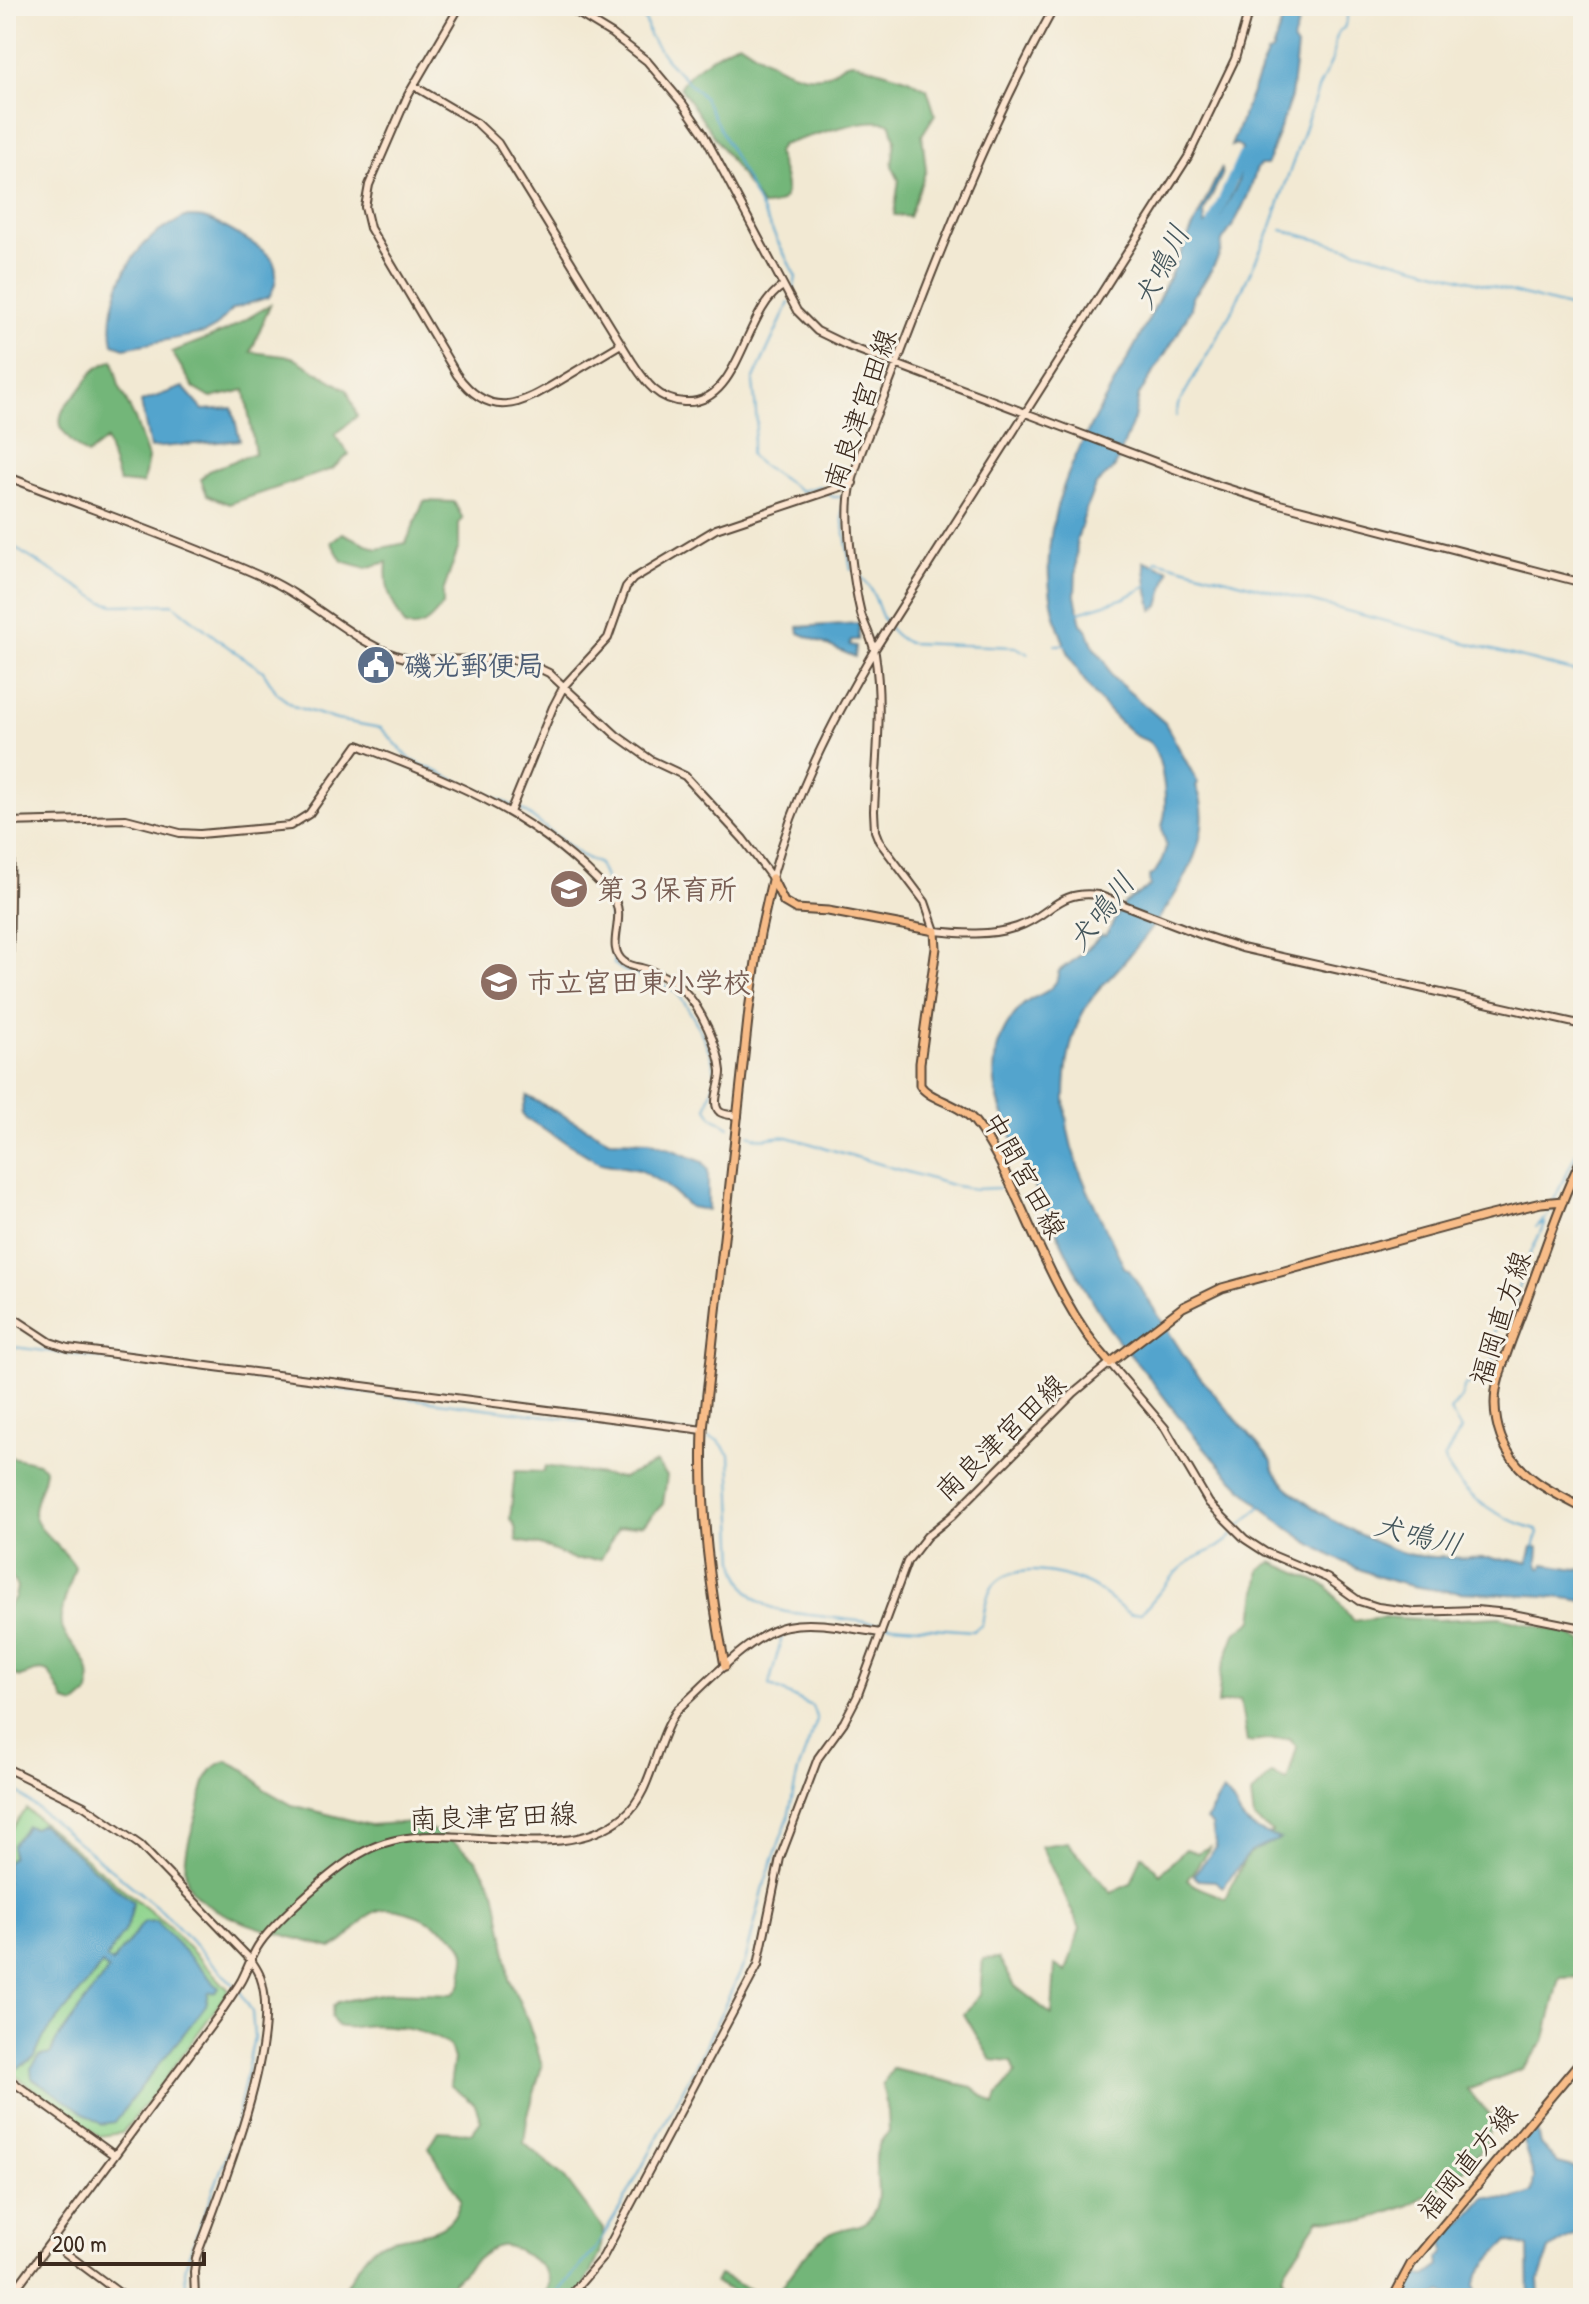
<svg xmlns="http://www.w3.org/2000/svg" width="1589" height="2304" viewBox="0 0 1589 2304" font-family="'Patrick Hand','Klee One',sans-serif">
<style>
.green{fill:#8fd48e;stroke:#657f56;stroke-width:2}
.forest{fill:#73b679;stroke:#57704c;stroke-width:2}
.water{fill:#53a4cd;stroke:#476776;stroke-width:2}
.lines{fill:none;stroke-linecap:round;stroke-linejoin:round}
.stream{stroke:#53a4cd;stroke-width:2}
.river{stroke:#53a4cd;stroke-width:10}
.secondary-casing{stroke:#564739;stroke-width:10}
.primary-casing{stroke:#564739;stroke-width:11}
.secondary{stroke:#fce5d0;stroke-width:6}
.primary{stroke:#f8bd89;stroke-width:7}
.labels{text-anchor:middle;stroke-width:6;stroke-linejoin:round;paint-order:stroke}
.street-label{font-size:28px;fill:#3b2a1e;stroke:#f7f3e8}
.service-label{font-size:28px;font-weight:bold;fill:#4e5e75;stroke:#f7f3e8;text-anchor:start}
.education-label{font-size:28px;font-weight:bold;fill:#785e54;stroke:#f7f3e8;text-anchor:start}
.water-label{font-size:30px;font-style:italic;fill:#43555b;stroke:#f7f3e8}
</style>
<rect width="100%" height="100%" fill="#f7f3e8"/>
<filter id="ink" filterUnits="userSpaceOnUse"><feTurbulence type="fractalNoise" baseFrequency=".0125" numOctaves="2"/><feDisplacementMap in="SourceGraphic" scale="16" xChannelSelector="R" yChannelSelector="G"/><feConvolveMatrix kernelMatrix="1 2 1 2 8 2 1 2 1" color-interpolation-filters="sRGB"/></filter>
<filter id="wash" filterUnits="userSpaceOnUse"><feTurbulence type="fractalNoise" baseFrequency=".006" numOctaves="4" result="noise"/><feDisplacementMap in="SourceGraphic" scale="32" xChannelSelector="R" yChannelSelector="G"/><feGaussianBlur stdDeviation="1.8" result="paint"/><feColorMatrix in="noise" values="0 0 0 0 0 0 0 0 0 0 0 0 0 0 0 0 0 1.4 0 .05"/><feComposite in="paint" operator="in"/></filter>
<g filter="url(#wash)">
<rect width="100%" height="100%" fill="#f2e9d3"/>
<path class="green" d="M26 1809 168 1926 229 1990 160 2086 122 2133 99 2136 6 2069V1836Z"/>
<path class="forest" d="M739 42C762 57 797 83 826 75 837 72 841 62 853 62L906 78 927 89 935 114 922 135 926 170 909 217 894 215 899 180 892 166 895 140 891 124C868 114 807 138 781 145L777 152C782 175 801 206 762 206L680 87C687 71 722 50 739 42Z
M270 305 251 352 292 357 347 390 357 416 335 435 349 454 332 469 229 504 207 495 201 479 208 471 255 453 245 390 211 398 194 388 172 352 226 331Z
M113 360 119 386 135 419 148 458 143 484 119 482 106 440 87 455C61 435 48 420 76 394 94 376 83 373 113 360Z
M424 501 454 502 463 519 459 523V546L443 592V605C432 618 424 631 405 626 392 601 384 592 387 562L366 568 342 561 331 542 342 533 377 549 406 543Z
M6 1456 38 1463 45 1468C45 1483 35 1496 34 1512 34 1530 66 1549 75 1567 72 1580 58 1613 61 1624 68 1651 95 1652 89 1693L75 1705 65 1702 49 1672 41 1670 20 1677 6 1672V1609L15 1597 17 1587 13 1579 6 1572Z
M656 1463 667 1476 663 1504 644 1524 618 1528 601 1559 576 1560 540 1545 517 1541 515 1526 510 1519 515 1471 543 1472 545 1466 622 1478Z
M1272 1562 1327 1586 1353 1621 1384 1617 1438 1620 1499 1617 1567 1633 1583 1642V1977L1560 1978 1544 2042 1522 2069 1467 2090 1494 2119 1484 2147 1458 2177 1409 2205 1365 2221 1319 2219 1282 2275 1293 2298H775C787 2278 808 2248 827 2235 841 2226 863 2230 872 2215 889 2187 861 2156 889 2132L888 2111 882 2085 893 2069 972 2087 995 2105 998 2094 1016 2073 1012 2062 991 2060 964 2014 980 1994 983 1959 999 1958 1015 1986 1052 2015 1055 1965 1066 1972 1080 1928 1041 1846 1067 1842 1111 1892 1131 1884 1142 1855 1160 1874 1186 1849 1197 1853 1211 1846 1187 1880C1199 1891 1211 1890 1225 1899L1245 1859 1272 1832 1254 1819 1251 1795 1272 1774 1287 1781 1297 1747 1289 1738 1247 1742 1240 1700 1218 1704 1221 1672 1235 1634 1253 1620 1260 1569Z
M227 1761 246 1770 264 1789 292 1805 370 1825 414 1822 446 1836 475 1858 495 1890 504 1936 509 1979 528 2021 542 2065 527 2119 524 2143 564 2177 603 2229 600 2254 579 2298H541C545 2293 550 2288 549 2281 547 2266 515 2244 500 2246 482 2248 452 2284 438 2298H339C349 2283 358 2262 371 2250 400 2225 448 2248 461 2200L429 2147 439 2131 472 2133 481 2121 475 2104 450 2085 454 2059 450 2046C428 2030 389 2023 362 2026 352 2027 348 2029 337 2026L331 2017 333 2006 338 2002 391 1992 453 1994C461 1988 462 1982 463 1972 464 1966 466 1959 465 1953 462 1932 406 1907 386 1909 361 1910 353 1941 331 1948 297 1937 202 1920 188 1883 180 1861 192 1831 198 1810 203 1791 204 1766 227 1761Z
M719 2275 749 2289 759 2298H735L737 2293 715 2283Z"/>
<path class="water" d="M1287 6H1304L1293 41 1297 47 1291 97 1267 165H1260L1256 170C1252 190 1236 223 1224 238 1220 243 1222 244 1221 250 1218 260 1200 290 1192 297L1191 309 1177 335 1139 395 1134 419 1115 467 1095 486 1087 506 1077 540 1075 596 1081 624 1087 629 1094 648 1105 661 1112 677 1165 723 1198 783 1196 786C1223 844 1160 920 1124 962 1111 978 1095 990 1085 1009 1071 1032 1065 1068 1065 1096 1064 1159 1100 1212 1124 1267L1129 1270 1192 1368 1272 1461C1272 1495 1382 1550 1412 1555 1439 1559 1465 1557 1492 1558 1503 1558 1516 1561 1528 1562L1532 1547 1539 1548 1538 1563 1540 1568H1543L1544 1564 1583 1570V1601C1521 1589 1457 1599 1396 1582 1285 1551 1215 1466 1149 1377 1135 1360 1119 1343 1107 1325 1077 1280 1056 1228 1031 1180L1026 1178 1024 1174 1027 1170C1001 1114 971 1060 1022 1006 1032 995 1047 996 1056 982 1058 979 1057 975 1059 971 1060 970 1068 964 1069 964 1081 955 1090 948 1100 936L1106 935 1124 904 1150 886 1149 876 1154 874C1159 866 1165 856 1166 846 1166 840 1162 835 1162 829 1162 823 1165 817 1165 811 1166 795 1162 753 1149 742 1144 738 1137 738 1133 734 1091 698 1063 657 1052 603 1033 504 1096 420 1139 338 1168 283 1193 225 1221 169L1222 175 1204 211 1205 225 1220 217C1225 205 1233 195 1238 182 1241 171 1239 159 1242 149L1236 144 1231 146 1267 54 1272 51Z
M184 217C190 217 197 217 203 218 217 222 266 248 273 261 279 274 276 286 269 297L232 309 216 327 205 333 124 348 113 344C106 308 123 261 152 237 160 229 174 224 184 217Z
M183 387 203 410 232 408 240 440 150 448 141 402Z
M1144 561 1169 570 1159 606 1153 610 1148 592Z
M859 623 858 640H851L850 645 856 646 855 657 799 633 798 627Z
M527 1096 609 1140 650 1141 703 1162 708 1170V1210L690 1207 665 1185 640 1170 600 1163 526 1118 522 1113Z
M1223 1791C1233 1798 1235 1808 1241 1817 1250 1830 1266 1833 1280 1839L1250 1852 1223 1887 1215 1881 1198 1880 1193 1875 1216 1848 1212 1825 1206 1820Z
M41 1824 133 1902C129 1932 120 1935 106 1959L112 1963 144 1922 156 1921 219 1988 216 1992 209 1993 206 2005C176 2045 143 2082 115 2122L101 2124 32 2078 31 2068 40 2056 51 2054 56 2041 108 1970 102 1965 43 2038 35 2057 18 2068 6 2059V1863L12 1856V1845L27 1826 34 1828Z
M1536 2126 1540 2144 1558 2163 1574 2167 1583 2190V2229L1549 2250 1539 2281 1540 2298 1529 2297 1528 2247 1508 2241C1496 2254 1451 2292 1491 2298H1456L1442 2292 1433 2297 1399 2298 1412 2274 1426 2276 1440 2266 1439 2258 1445 2251 1442 2237 1448 2229 1463 2222 1485 2197C1503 2200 1515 2202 1532 2192L1534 2178 1523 2141Z"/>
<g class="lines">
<path class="stream" d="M636 6 646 22 649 35 666 59 704 98 796 277 792 297
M1282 230 1583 311
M789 303 753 381 757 423 750 454 753 459 801 491 820 486 824 490
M1176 416 1178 405 1232 311 1269 232 1318 89 1332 60 1335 42 1339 31 1344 28 1351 6
M829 494 833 497H843L842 516 851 570
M6 540 21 552 103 602 114 605 173 604 224 644 263 671 277 693 293 706 337 720 381 728 411 760 524 811 580 855 599 864 609 887
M1155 565 1156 560 1583 674
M856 573C885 592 870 624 908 643L1016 647 1028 654
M1076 613 1125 598 1147 586
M1055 645H1066
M608 894 614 964C630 977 653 979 671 989 688 999 712 1052 715 1071 717 1083 708 1096 707 1108L713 1117 729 1127
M749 1135C767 1143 772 1134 788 1137L955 1186 976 1189 999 1188
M1554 1200 1583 1139
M6 1346 692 1435
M709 1438 719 1441 730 1455 735 1562C741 1589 758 1606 786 1612L891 1625 973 1631 982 1625C984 1614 985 1599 991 1589 1009 1560 1064 1572 1090 1585 1102 1591 1113 1602 1125 1611L1131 1614 1141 1613C1157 1598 1168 1578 1185 1565 1203 1551 1216 1553 1233 1535
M1239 1527 1261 1506
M1534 1548 1538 1533 1536 1529C1500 1519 1459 1495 1444 1459L1461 1430 1450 1411 1461 1398 1465 1385 1488 1383 1493 1376 1495 1321 1511 1314 1516 1307V1295L1525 1266 1545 1222 1536 1227 1547 1216 1552 1205
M6 1783 162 1911 235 1986
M187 2298 185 2271 188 2257 233 2138 254 2037 252 2012 240 1991
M553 2298 594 2251 623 2203 702 2053 745 1962 765 1882 788 1818 798 1771 817 1720 812 1706 769 1685 783 1633"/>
<path class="river" d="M1210 229 1243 156"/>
</g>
</g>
<g filter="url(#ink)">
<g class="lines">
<defs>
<path id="secondary" d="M460 6 408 95 369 185 365 207 370 228 457 375C491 421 520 405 561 380 581 368 601 356 621 344
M566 6 612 34 647 61 683 104 703 133 797 311 817 331 848 346 1211 483 1268 501 1583 583
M1055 6C989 125 939 252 891 379 878 413 853 463 849 499 846 528 854 585 861 614 865 627 873 640 875 654 883 705 876 759 874 811L875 831 879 841 925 902 935 931C962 934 990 936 1017 927 1052 915 1056 890 1098 895L1202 935 1242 948 1583 1025
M414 86 477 123 498 143 633 363C646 383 658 400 684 402 741 406 743 310 783 286
M6 476C92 510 183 541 267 579 316 601 356 647 409 659L513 660 530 664 549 673 616 735 651 760 685 776 743 839 772 878
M510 812 553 707 564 686 608 638 626 587 633 579 716 529 853 483
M6 822 126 819 180 833 200 834 290 826 309 814 358 745C455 783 539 814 611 895 630 916 603 946 624 962 629 966 635 967 641 968 657 972 671 978 683 990 700 1006 719 1048 721 1071 722 1083 710 1104 720 1112 724 1115 733 1115 738 1116
M772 878C796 792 830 725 875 649L1188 157 1235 59 1250 6
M6 1000 9 977 11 822
M6 1313 50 1342 68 1348 703 1430
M6 1768 84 1806 140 1845 251 1960C254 1965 258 1970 260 1976 284 2040 219 2195 196 2258L194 2272 195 2298
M6 2077 114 2155
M51 2242 126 2298
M9 2298 218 2016C226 2004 234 1993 241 1981 248 1968 252 1954 260 1943 279 1917 336 1866 365 1851 444 1809 553 1874 624 1816 653 1792 655 1739 678 1709 704 1686 753 1632 787 1626 816 1620 851 1629 881 1633
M568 2298 603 2257 758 1965 780 1858 790 1832 818 1758 844 1722 857 1697 907 1562 927 1536 952 1516 1074 1393 1110 1363 1165 1428 1209 1503 1245 1539 1265 1552 1327 1578 1359 1601 1378 1607 1415 1612 1476 1610 1508 1613 1583 1628"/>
<path id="primary" d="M772 878 784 902 796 909 828 911 935 931 936 948 920 1063V1085C929 1100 960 1103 975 1122 995 1148 1008 1179 1022 1209 1046 1262 1070 1319 1110 1363L1183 1307 1222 1288 1483 1217 1541 1203 1563 1201
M1583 1156C1560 1201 1545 1250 1527 1298 1517 1328 1502 1359 1496 1390 1493 1410 1497 1433 1507 1450 1523 1479 1554 1493 1583 1508
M725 1666C710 1588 700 1511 703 1430L749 1010 760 934 772 880
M1393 2298 1411 2264 1583 2058"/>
</defs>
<use href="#secondary" class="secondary-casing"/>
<use href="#primary" class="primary-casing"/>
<use href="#secondary" class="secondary"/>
<use href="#primary" class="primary"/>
</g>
</g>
<defs>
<symbol id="civic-disc" viewBox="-11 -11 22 22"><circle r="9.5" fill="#5c6f8a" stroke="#f7f3e8"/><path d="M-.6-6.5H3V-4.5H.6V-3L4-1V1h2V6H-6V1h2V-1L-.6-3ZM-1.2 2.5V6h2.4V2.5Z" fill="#fff"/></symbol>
<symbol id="school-disc" viewBox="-11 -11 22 22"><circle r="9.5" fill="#8d6e63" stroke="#f7f3e8"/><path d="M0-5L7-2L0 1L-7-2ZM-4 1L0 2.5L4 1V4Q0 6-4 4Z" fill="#fff"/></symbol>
</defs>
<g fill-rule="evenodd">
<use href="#civic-disc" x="354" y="643" width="44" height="44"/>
<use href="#school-disc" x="547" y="867" width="44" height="44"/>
<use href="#school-disc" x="477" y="960" width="44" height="44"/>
</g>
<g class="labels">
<g class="street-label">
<text transform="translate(860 409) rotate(-71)" y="10">南良津宮田線</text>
<text transform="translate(1025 1175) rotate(61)" y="10">中間宮田線</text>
<text transform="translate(1500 1318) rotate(-72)" y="10">福岡直方線</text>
<text transform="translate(1000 1437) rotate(-44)" y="10">南良津宮田線</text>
<text transform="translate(493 1816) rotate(-2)" y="10">南良津宮田線</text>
<text transform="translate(1467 2162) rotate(-51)" y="10">福岡直方線</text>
</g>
<g class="service-label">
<text x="404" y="675">磯光郵便局</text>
</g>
<g class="education-label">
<text x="597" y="899">第３保育所</text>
<text x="527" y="992">市立宮田東小学校</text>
</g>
<g class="water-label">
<text transform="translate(1161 267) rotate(-63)" y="10">犬鳴川</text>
<text transform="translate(1101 912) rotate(-52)" y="10">犬鳴川</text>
<text transform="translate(1418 1535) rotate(14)" y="10">犬鳴川</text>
</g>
</g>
<rect width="1589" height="2304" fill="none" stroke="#f7f3e8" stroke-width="32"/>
<path d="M40 2252v12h164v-12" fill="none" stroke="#3b2a1e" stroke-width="4"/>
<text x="52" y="2252" font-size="24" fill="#3b2a1e" stroke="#f7f3e8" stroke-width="6" paint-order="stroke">200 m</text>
</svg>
